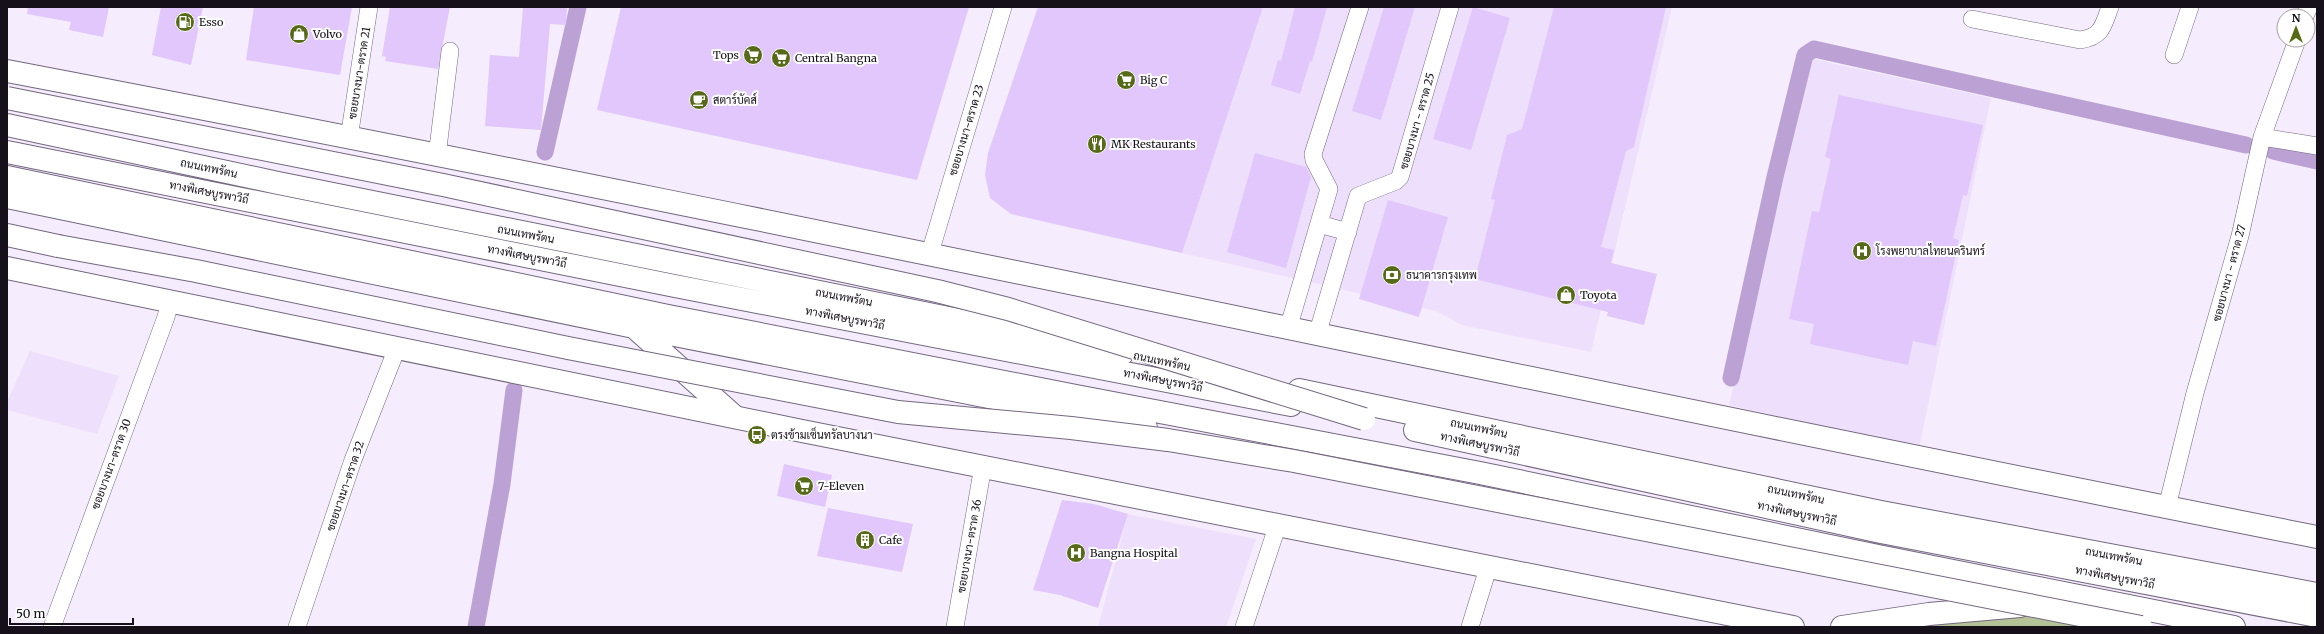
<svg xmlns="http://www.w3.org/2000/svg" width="2324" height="634" viewBox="0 0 2324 634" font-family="Merriweather,Sarabun,serif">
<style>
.built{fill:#eee0fc}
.green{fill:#b5c399}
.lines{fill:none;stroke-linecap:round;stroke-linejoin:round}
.canal{stroke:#bba1d4;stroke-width:17}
.building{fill:#e1c7fb}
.minor-casing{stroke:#746780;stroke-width:18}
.major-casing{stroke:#746780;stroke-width:24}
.highway-casing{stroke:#746780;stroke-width:24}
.minor{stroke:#fff;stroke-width:17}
.major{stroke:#fff;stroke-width:22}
.highway{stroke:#fff;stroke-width:22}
.highway-bridge-casing{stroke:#746780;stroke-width:24;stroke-linecap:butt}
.highway-bridge{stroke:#fff;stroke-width:22}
.labels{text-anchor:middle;stroke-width:4;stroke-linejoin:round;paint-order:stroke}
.poi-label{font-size:11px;fill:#151019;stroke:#fefefe;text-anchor:start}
.street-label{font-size:11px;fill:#151019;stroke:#fefefe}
</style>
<rect width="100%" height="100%" fill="#f5ecfd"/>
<path class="built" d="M1263 7H1672L1591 352 1462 325 1436 311 1182 253Z
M1808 58 1991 98 1919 449 1729 405Z
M30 351 119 376 97 434 7 410V402Z
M1128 514 1256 539 1226 627H1098Z"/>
<path class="green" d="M2021 611 2097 627H1905Z"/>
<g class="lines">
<path class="canal" d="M2273 151 2317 161
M545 152 578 7
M1731 378 1775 177 1805 55 1814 49 2246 145
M476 627 502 484 514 390"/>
</g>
<path class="building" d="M28 7H109L103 37 69 30 71 22 27 14Z
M161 7H203L191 65 152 55Z
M254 7H352L340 75 246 60Z
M390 7H450L438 69 385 61 386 57 382 56Z
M523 7 567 8 566 25 550 24 541 130 485 126 490 55 519 57Z
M621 7H969L917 180 597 110Z
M1038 7H1263L1182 253 1011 214 990 198 985 175 988 153Z
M1295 7H1327L1312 62 1310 61 1300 94 1271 85 1278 60 1281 61Z
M1384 7H1415L1381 120 1352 111Z
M1473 7 1510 18 1471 150 1433 139Z
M1554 7H1666L1634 147 1626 151 1601 247 1614 250 1611 263 1657 274 1644 325 1607 316 1608 312 1475 279 1495 200 1491 199 1507 135 1522 129Z
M1839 95 1983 125 1967 196 1963 195 1953 238 1959 240 1936 346 1913 341 1908 365 1810 344 1814 324 1789 319 1812 211 1819 212 1831 159 1825 157Z
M1255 153 1306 167 1311 177 1286 268 1227 252Z
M1388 200 1448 217 1419 317 1359 299Z
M784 464 832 475 825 507 777 496Z
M1062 500 1094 504 1128 514 1098 608 1060 595 1033 590Z
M828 508 913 524 902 572 817 556Z"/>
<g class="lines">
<defs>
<path id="minor" d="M2305 16 2309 7
M1972 19 2080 40C2102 37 2103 26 2110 7
M2174 55 2190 7
M2262 137 2317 146
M349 138 369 7
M437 156 450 51
M1319 224 1348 232
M930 253 1003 7
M1288 329 1329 189 1314 160 1313 154 1360 7
M1317 335 1358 196 1396 181 1400 177 1450 7
M2167 507 2195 393 2240 236 2262 137 2297 40
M52 627 166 317 170 302
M297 627 353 460 397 348
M955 627 983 466
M1244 627 1278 524
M1470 627 1489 565"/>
<path id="major" d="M7 71C779 218 1546 385 2317 537
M7 268 802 431 1793 627"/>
<path id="highway" d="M7 125 278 183 1123 353
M7 152 675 286 1291 405
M7 177 668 316 1076 396 1480 473 1878 556 2234 627
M7 197 634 327 1146 428
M7 235 58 246
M634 327 735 417
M1299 390 1881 512 2317 594
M1415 430 1881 532 2317 616
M1842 627 1929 614 2020 606"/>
</defs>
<use href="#minor" class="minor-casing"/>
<use href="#major" class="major-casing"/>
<use href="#highway" class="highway-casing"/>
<use href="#minor" class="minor"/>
<use href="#major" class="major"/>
<use href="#highway" class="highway"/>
<defs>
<path id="highway-bridge" d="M7 98 443 185 937 291 1008 309 1364 419
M58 246 196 271 568 348 898 412 1071 428 1168 440 1294 461 2141 627"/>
</defs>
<use href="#highway-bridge" class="highway-bridge-casing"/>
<use href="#highway-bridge" class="highway-bridge"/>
</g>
<defs>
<symbol id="fuel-disc" viewBox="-11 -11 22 22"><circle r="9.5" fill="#566a18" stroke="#fefefe"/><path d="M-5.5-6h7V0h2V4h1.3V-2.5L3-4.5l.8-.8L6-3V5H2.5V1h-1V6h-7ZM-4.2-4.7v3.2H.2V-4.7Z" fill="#fff"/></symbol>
<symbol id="shop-disc" viewBox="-11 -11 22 22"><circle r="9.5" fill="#566a18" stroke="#fefefe"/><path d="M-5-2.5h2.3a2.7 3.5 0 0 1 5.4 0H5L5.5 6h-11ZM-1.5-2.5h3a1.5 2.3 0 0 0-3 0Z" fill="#fff"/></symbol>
<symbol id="supermarket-disc" viewBox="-11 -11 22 22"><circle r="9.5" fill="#566a18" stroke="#fefefe"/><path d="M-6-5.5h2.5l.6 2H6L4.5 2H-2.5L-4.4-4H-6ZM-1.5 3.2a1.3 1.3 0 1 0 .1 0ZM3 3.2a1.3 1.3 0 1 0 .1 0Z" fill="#fff"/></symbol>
<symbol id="cafe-disc" viewBox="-11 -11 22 22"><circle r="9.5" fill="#566a18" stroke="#fefefe"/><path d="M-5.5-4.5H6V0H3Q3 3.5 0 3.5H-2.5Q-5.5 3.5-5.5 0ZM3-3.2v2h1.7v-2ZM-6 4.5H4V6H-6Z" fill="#fff"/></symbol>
<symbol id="restaurant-disc" viewBox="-11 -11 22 22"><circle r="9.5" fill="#566a18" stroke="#fefefe"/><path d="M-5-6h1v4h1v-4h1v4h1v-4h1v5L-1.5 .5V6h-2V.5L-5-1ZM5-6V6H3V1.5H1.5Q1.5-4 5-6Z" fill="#fff"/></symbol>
<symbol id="hospital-disc" viewBox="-11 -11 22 22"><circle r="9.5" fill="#566a18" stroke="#fefefe"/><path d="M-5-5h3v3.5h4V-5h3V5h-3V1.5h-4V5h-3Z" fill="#fff"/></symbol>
<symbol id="bank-disc" viewBox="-11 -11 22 22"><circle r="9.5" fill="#566a18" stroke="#fefefe"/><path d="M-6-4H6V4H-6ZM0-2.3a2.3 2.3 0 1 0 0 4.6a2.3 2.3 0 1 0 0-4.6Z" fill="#fff"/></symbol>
<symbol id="bus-disc" viewBox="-11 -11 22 22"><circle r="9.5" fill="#566a18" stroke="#fefefe"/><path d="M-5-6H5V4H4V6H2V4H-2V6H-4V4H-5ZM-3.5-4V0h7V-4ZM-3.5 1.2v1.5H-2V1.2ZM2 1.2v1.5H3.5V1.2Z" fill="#fff"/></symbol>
<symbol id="building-disc" viewBox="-11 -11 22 22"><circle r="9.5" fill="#566a18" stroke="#fefefe"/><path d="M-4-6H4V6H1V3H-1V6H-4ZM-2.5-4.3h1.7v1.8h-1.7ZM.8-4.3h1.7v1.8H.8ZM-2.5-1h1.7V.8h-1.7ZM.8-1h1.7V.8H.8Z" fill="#fff"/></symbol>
</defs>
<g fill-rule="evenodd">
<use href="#fuel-disc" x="174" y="11" width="22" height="22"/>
<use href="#shop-disc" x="288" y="23" width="22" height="22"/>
<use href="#supermarket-disc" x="742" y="44" width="22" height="22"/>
<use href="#supermarket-disc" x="770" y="47" width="22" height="22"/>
<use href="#supermarket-disc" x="1115" y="69" width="22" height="22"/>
<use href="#cafe-disc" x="688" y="89" width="22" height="22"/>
<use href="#restaurant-disc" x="1086" y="133" width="22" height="22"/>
<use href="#hospital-disc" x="1851" y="240" width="22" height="22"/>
<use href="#bank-disc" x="1381" y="264" width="22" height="22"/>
<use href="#shop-disc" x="1555" y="284" width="22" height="22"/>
<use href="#bus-disc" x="746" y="424" width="22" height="22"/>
<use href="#supermarket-disc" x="793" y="475" width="22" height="22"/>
<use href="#building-disc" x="854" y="529" width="22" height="22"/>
<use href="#hospital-disc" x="1065" y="542" width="22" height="22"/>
</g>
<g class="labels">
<g class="poi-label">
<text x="199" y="26">Esso</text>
<text x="313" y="38">Volvo</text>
<text x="739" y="59" text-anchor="end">Tops</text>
<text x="795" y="62">Central Bangna</text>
<text x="1140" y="84">Big C</text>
<text x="713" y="104">สตาร์บัคส์</text>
<text x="1111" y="148">MK Restaurants</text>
<text x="1876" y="255">โรงพยาบาลไทยนครินทร์</text>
<text x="1406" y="279">ธนาคารกรุงเทพ</text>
<text x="1580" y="299">Toyota</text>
<text x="771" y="439">ตรงข้ามเซ็นทรัลบางนา</text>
<text x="818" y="490">7-Eleven</text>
<text x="879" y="544">Cafe</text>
<text x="1090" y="557">Bangna Hospital</text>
</g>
<g class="street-label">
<text transform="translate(359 73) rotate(-81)" y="4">ซอยบางนา-ตราด 21</text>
<text transform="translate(1417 121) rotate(-74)" y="4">ซอยบางนา - ตราด 25</text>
<text transform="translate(966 130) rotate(-73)" y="4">ซอยบางนา-ตราด 23</text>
<text transform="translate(209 168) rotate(12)" y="4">ถนนเทพรัตน</text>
<text transform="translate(209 192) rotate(11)" y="4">ทางพิเศษบูรพาวิถี</text>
<text transform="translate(526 234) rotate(11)" y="4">ถนนเทพรัตน</text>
<text transform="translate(527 256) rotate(11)" y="4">ทางพิเศษบูรพาวิถี</text>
<text transform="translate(2229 273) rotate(-75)" y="4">ซอยบางนา - ตราด 27</text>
<text transform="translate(844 297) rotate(11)" y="4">ถนนเทพรัตน</text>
<text transform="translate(845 318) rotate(11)" y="4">ทางพิเศษบูรพาวิถี</text>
<text transform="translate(1162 361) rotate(12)" y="4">ถนนเทพรัตน</text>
<text transform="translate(1163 380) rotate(11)" y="4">ทางพิเศษบูรพาวิถี</text>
<text transform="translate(1479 428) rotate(12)" y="4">ถนนเทพรัตน</text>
<text transform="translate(1480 444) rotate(12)" y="4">ทางพิเศษบูรพาวิถี</text>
<text transform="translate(111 464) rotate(-70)" y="4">ซอยบางนา-ตราด 30</text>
<text transform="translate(345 486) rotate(-71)" y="4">ซอยบางนา-ตราด 32</text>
<text transform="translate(1796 494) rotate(12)" y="4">ถนนเทพรัตน</text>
<text transform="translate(1797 513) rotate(12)" y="4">ทางพิเศษบูรพาวิถี</text>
<text transform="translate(969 546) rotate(-80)" y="4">ซอยบางนา-ตราด 36</text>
<text transform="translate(2114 556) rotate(11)" y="4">ถนนเทพรัตน</text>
<text transform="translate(2115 577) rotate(11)" y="4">ทางพิเศษบูรพาวิถี</text>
</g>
</g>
<rect width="2324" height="634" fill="none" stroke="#151019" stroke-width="16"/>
<g transform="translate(2296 28)"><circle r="19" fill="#fefefe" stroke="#a19fa2"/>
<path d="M0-3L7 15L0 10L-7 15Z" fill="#566a18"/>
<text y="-6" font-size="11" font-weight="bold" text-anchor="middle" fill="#151019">N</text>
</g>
<path d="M10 618v6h123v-6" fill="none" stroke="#151019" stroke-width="2"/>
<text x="16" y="618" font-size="12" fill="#151019" stroke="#fefefe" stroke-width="3" paint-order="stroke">50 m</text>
</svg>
